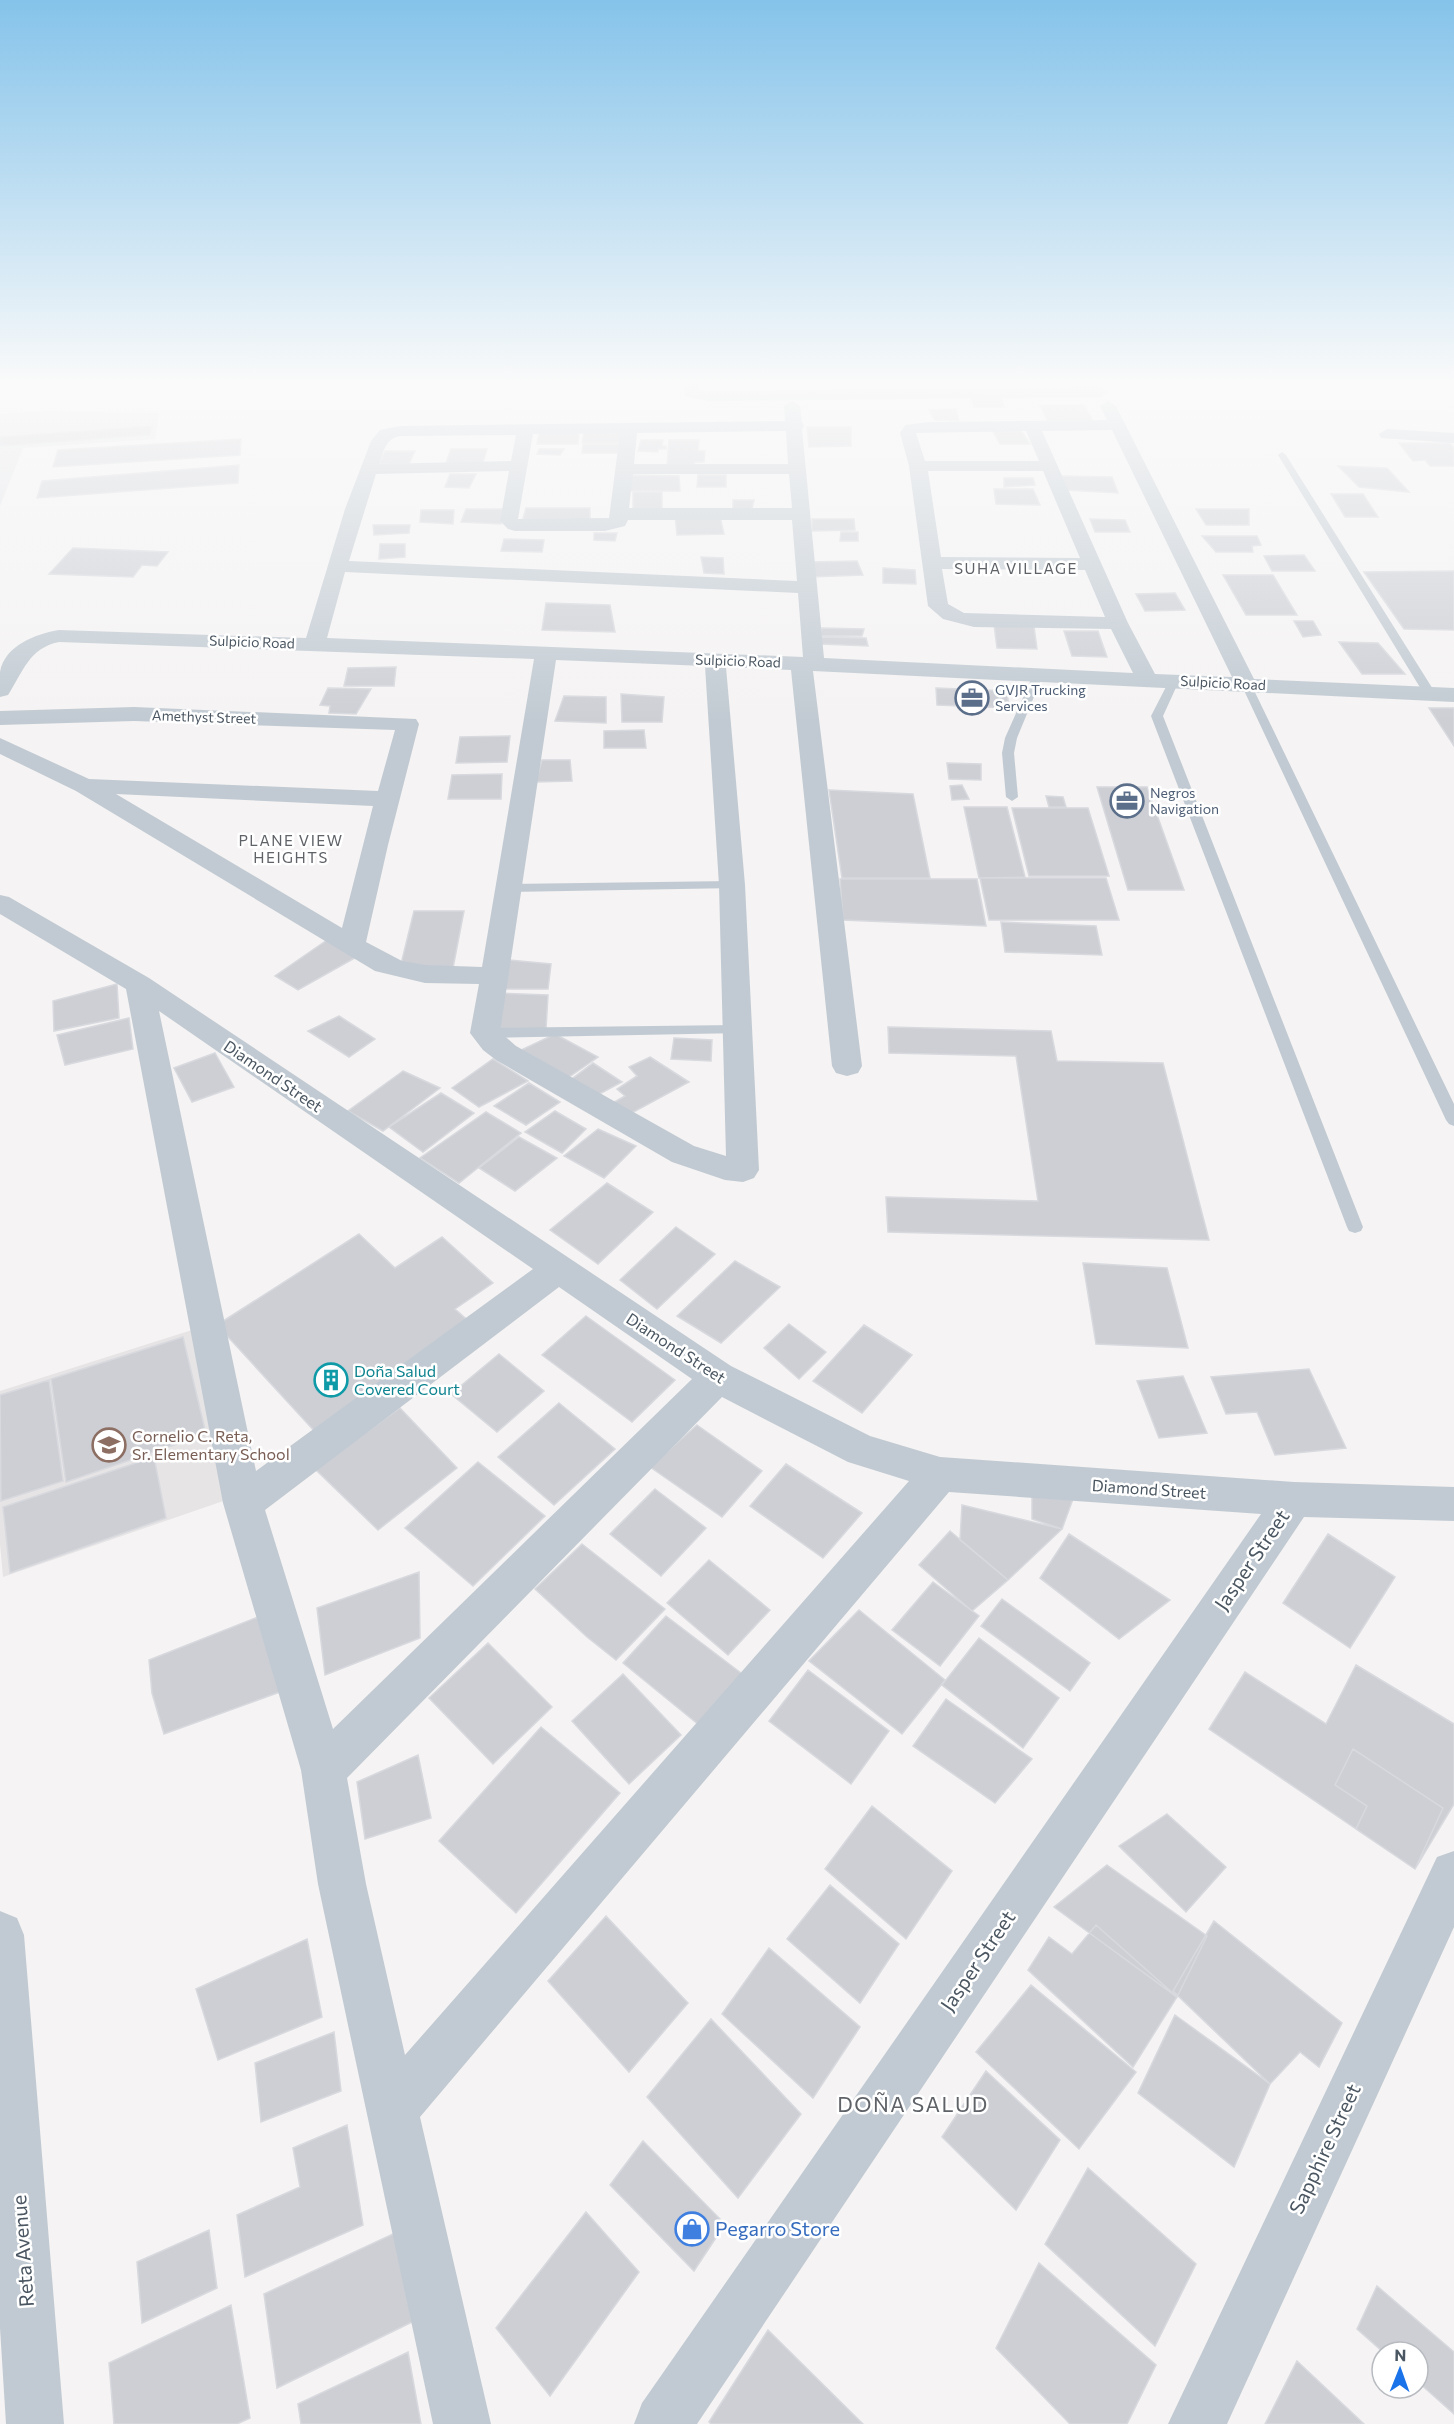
<svg xmlns="http://www.w3.org/2000/svg" width="1454" height="2424" viewBox="0 0 1454 2424" font-family="Commissioner,sans-serif">
<style>
.education{fill:#e6e4e5}
.airport{fill:#e2e4e7}
.building{fill:#cdcfd5;stroke:#d7d9de;stroke-width:1.5}
.lines{fill:none;stroke-linecap:round;stroke-linejoin:round}
.service{fill:#c1cad2;fill-rule:evenodd}
.minor{fill:#c1cad2;fill-rule:evenodd}
.labels{text-anchor:middle;stroke-width:5;stroke-linejoin:round;paint-order:stroke}
.far-street-label{font-size:14px;fill:#4a5661;stroke:#fff}
.far-service-label{font-size:14px;fill:#4e5e75;stroke:#fff;text-anchor:start}
.far-neighbourhood-label{font-size:15px;letter-spacing:1.5px;fill:#5f6368;stroke:#fff}
.street-label{font-size:16px;fill:#4a5661;stroke:#fff}
.culture-label{font-size:16px;fill:#0d838f;stroke:#fff;text-anchor:start}
.education-label{font-size:16px;fill:#785e54;stroke:#fff;text-anchor:start}
.near-street-label{font-size:20px;fill:#4a5661;stroke:#fff}
.near-shop-label{font-size:20px;fill:#366cbe;stroke:#fff;text-anchor:start}
.near-neighbourhood-label{font-size:21px;letter-spacing:1.5px;fill:#5f6368;stroke:#fff}
</style>
<rect width="100%" height="100%" fill="#f5f3f3"/>
<path class="education" d="M192 1330 229 1499 3 1577 0 1544V1391Z"/>
<path class="airport" d="M46 411 159 413 155 439 23 448 0 506V414Z"/>
<path class="building" d="M971 397H1001L1004 407H974Z
M1040 405H1084L1093 421 1048 422Z
M956 409 959 421 935 420 929 410Z
M152 426 150 435 0 446V437Z
M807 427H851V446L809 447Z
M991 428 1020 429 1030 444H1000Z
M584 431H623L622 443H582Z
M579 432 578 444H537L539 433Z
M241 439 240 455 53 467 58 450Z
M641 440H663L662 446H666V449H658V452L638 451Z
M669 440H699L698 451H705L704 462H696L691 466H667Z
M1399 443H1450L1454 448V466H1430L1425 460 1413 461Z
M583 444H625L624 453H582Z
M451 449H487L483 463H446Z
M539 449H564L560 455 537 454Z
M385 451H415L409 464H379Z
M239 465 238 483 37 498 42 481Z
M1338 466 1387 468 1409 492 1359 487Z
M450 474H476L469 488 445 487Z
M629 475 679 476 680 491H626Z
M698 475H726V487H697Z
M1062 476 1112 477 1118 493 1067 490Z
M1004 478H1033L1035 485 1004 487Z
M994 489H1033L1040 505 996 504Z
M633 492H662V510L633 511Z
M1331 494H1363L1378 517H1345Z
M733 500H754L752 509 733 510Z
M526 508H590V520L522 522Z
M466 509H505L501 524 461 522Z
M1196 509H1249V525H1206Z
M421 510H454L453 524 420 522Z
M675 516H720L724 534 677 535Z
M812 519H854L855 530 812 531Z
M1090 519 1125 520 1130 532H1095Z
M373 525H410L409 533 374 535Z
M841 532H858V541H840Z
M594 533H617L615 541 594 540Z
M1202 536H1257L1261 545 1252 546 1253 552H1216Z
M504 539 544 540 542 552 501 551Z
M380 544H405V557L379 559Z
M73 548 168 552 157 566 142 565 133 577 49 574Z
M1304 555 1315 571H1272L1264 556Z
M701 557 723 558 724 574 704 573Z
M857 561 863 575 810 577 809 562Z
M883 568 915 570 916 584 883 583Z
M1454 571V630L1404 629 1364 572Z
M1223 575H1273L1297 615H1246Z
M1175 593 1185 610 1145 611 1136 594Z
M546 603 610 605 615 632 542 630Z
M1294 621H1313L1321 635 1303 637Z
M994 625 1034 626 1037 649 997 648Z
M822 628 864 629 862 636H820Z
M1064 631H1098L1107 657 1072 656Z
M818 637 866 638 868 646 820 644Z
M1339 642 1378 643 1405 674H1362Z
M396 667 394 686H344L348 668Z
M328 688 371 689 356 714 329 713 330 706 320 705Z
M936 688 1007 691 1009 708 937 705Z
M621 694 664 697 662 722H622Z
M564 696 606 697V723L555 721Z
M1429 708H1454V746Z
M644 730 646 748H604V731Z
M510 736 507 762 456 763 460 737Z
M542 760H570L572 781 536 782Z
M947 763 981 764V780L949 779Z
M502 774 501 799H448L452 775Z
M962 785 969 799 952 800 950 786Z
M1097 787H1147L1184 890H1128Z
M829 790 913 794 930 878H842Z
M1046 796 1063 797 1066 807H1049Z
M964 807H1007L1025 877 979 878Z
M1012 808H1088L1109 876H1029Z
M980 878H1106L1119 920H989Z
M840 879H977L986 926 843 920Z
M414 911H464L453 968 401 964Z
M1001 922 1096 926 1102 955 1005 952Z
M327 940 360 955 298 990 275 976Z
M509 960 551 964 548 989H504Z
M117 984 119 1018 54 1031 53 1001Z
M496 993 548 995 546 1029H490Z
M339 1016 375 1039 349 1057 308 1031Z
M129 1018 133 1049 65 1065 57 1035Z
M888 1027 1051 1031 1057 1061 1163 1063 1209 1240 888 1232 886 1197 1038 1201 1016 1056 889 1053Z
M555 1034 598 1057 566 1079 521 1050Z
M674 1038 712 1040 711 1061 671 1059Z
M215 1053 234 1087 192 1102 174 1068Z
M650 1057 689 1082 630 1114 611 1104 625 1096 617 1089 637 1076 629 1067Z
M493 1059 528 1081 479 1107 452 1088Z
M593 1063 622 1082 594 1097 569 1081Z
M403 1071 440 1088 383 1131 348 1111Z
M529 1083 560 1102 526 1125 494 1106Z
M441 1093 474 1113 423 1152 389 1127Z
M555 1111 586 1129 562 1153 525 1132Z
M486 1112 521 1133 459 1183 420 1158Z
M598 1129 636 1146 604 1178 564 1156Z
M519 1137 557 1158 515 1191 479 1168Z
M607 1183 653 1212 598 1264 550 1230Z
M676 1227 715 1254 657 1309 620 1280Z
M359 1234 395 1268 442 1237 493 1283 455 1309 473 1325 318 1435 217 1325Z
M735 1261 780 1287 721 1343 677 1316Z
M1083 1263 1167 1268 1188 1348 1096 1344Z
M586 1316 675 1380 632 1422 542 1355Z
M789 1324 826 1352 799 1379 764 1348Z
M864 1325 912 1355 862 1413 813 1381Z
M183 1337 206 1434 66 1482 51 1379Z
M499 1354 544 1391 497 1432 451 1394Z
M1309 1369 1346 1448 1275 1455 1257 1412 1226 1414 1211 1377Z
M1183 1376 1207 1433 1159 1438 1137 1381Z
M49 1380 63 1481 1 1501 0 1395Z
M559 1403 615 1449 554 1505 498 1457Z
M400 1408 457 1468 378 1530 315 1469Z
M697 1425 762 1471 722 1517 650 1467Z
M154 1457 166 1518 10 1573 3 1507Z
M478 1462 545 1516 473 1586 405 1528Z
M786 1464 862 1513 823 1558 750 1506Z
M655 1489 706 1528 661 1576 610 1534Z
M1032 1497 1073 1499 1062 1529 1032 1519Z
M962 1505 1062 1529 1008 1580 960 1540Z
M950 1531 1008 1580 972 1611 919 1565Z
M1069 1534 1170 1600 1119 1639 1040 1578Z
M1328 1534 1395 1577 1350 1648 1283 1603Z
M582 1544 665 1609 616 1660 587 1637 535 1589Z
M709 1560 770 1610 728 1655 667 1603Z
M419 1572 420 1638 325 1675 317 1608Z
M933 1582 979 1616 940 1666 892 1630Z
M1002 1599 1090 1663 1070 1691 981 1626Z
M859 1610 945 1680 902 1734 809 1661Z
M666 1616 745 1676 699 1725 623 1663Z
M258 1617 280 1692 164 1734 152 1693 149 1660Z
M979 1638 1059 1698 1023 1748 942 1685Z
M488 1643 552 1707 493 1764 429 1698Z
M1356 1665 1454 1724V1804L1415 1869 1209 1729 1245 1672 1326 1724Z
M808 1670 889 1731 851 1784 769 1721Z
M623 1674 681 1735 629 1784 572 1721Z
M946 1699 1032 1759 995 1803 913 1746Z
M541 1727 620 1793 516 1913 439 1841Z
M1353 1749 1443 1808 1415 1869 1356 1829 1367 1806 1335 1785Z
M418 1755 431 1818 365 1839 357 1782Z
M872 1806 952 1871 906 1939 825 1869Z
M1167 1814 1226 1867 1186 1912 1119 1846Z
M1107 1865 1207 1936 1177 1997 1054 1907Z
M830 1885 899 1944 860 2003 787 1939Z
M606 1916 688 2003 629 2072 548 1981Z
M1214 1921 1342 2023 1319 2067 1300 2052 1270 2084 1173 1991Z
M1096 1925 1177 1997 1133 2067 1028 1970 1049 1937 1072 1954Z
M307 1939 322 2017 218 2060 196 1989Z
M769 1948 860 2027 813 2098 722 2014Z
M1031 1985 1136 2072 1079 2149 976 2052Z
M1175 2015 1270 2084 1234 2167 1138 2093Z
M711 2019 801 2114 738 2198 647 2097Z
M334 2032 341 2091 261 2122 255 2063Z
M986 2071 1060 2140 1016 2210 942 2137Z
M347 2125 363 2225 245 2277 237 2215 300 2187 293 2148Z
M643 2141 725 2224 694 2271 610 2185Z
M1088 2168 1196 2264 1155 2346 1045 2244Z
M586 2212 639 2272 550 2396 496 2328Z
M209 2230 217 2288 142 2323 137 2262Z
M395 2233 412 2322 277 2388 264 2294Z
M1039 2263 1156 2365 1127 2424H1070L996 2348Z
M1377 2286 1454 2352V2414L1418 2382V2352H1383L1357 2329Z
M231 2305 250 2418 237 2424H114L109 2363Z
M768 2330 863 2424H711L709 2422Z
M408 2352 421 2424H301L298 2404Z
M1297 2361 1364 2424H1265Z"/>
<g class="lines">
<path class="service" d="M1282 452 1286 455 1436 694 1434 696 1430 697 1424 694 1278 455Z
M1038 672 1043 675 1017 738 1014 753 1018 797 1012 801 1006 797 1002 753 1005 738 1033 675Z
M1174 678 1179 681 1163 716 1363 1227 1361 1231 1355 1233 1349 1231 1347 1227 1151 716 1169 681Z
M1246 681 1251 684 1454 1104V1126L1449 1124 1446 1120 1241 684Z
M732 881 739 885 737 888 509 892 502 888 509 884Z
M736 1025 743 1030 741 1033 485 1038 478 1033 485 1028Z"/>
<path class="minor" d="M683 383H699V390L709 391 1101 387 1109 392 1101 397 709 401 685 396Z
M792 401 800 406 802 422 804 426 802 429 824 658 1133 673 1111 629 974 627 943 619 928 606 909 466 900 433 905 425 929 422 1107 420 1100 406 1108 401 1116 406 1254 679 1454 688V702L813 671 862 1066 858 1073 847 1076 836 1073 832 1066 791 670 726 667 745 885 759 1170 754 1178 743 1182 725 1180 672 1162 496 1060 483 1050 470 1033 479 984 425 983 375 971 76 791 0 754V738L89 779 378 791 395 730 134 721 0 725V711L134 707 416 719 419 724 388 845 366 942 402 961 425 965 482 967 534 659 59 642C29 648 23 672 8 695L0 697C0 689 0 680 0 672 5 645 36 634 59 630L306 638 345 509 371 441 380 430 400 426 785 421 784 406ZM1112 430 1232 677 1155 674 1128 623 1042 431ZM786 431 788 464H634L637 433ZM1026 431 1039 461H925L916 433ZM620 433 609 518 518 519 533 434ZM516 435 511 461 379 464C384 451 385 439 400 436ZM509 471 500 521 508 529 515 531H605L625 526 628 520H792L797 581 349 561 376 474ZM928 471H1043L1080 558 941 557ZM633 474H789L792 508H629ZM942 569 1085 570 1105 617 964 613 948 604ZM345 572 798 593 803 657 327 638ZM556 660 705 666 719 885 726 1156 694 1146 516 1046 500 1032ZM116 794 373 806 342 928Z
M1387 429 1454 433V443L1381 438 1379 434Z
M0 895 9 897 149 978 731 1366 870 1436 940 1457 1294 1482 1454 1487V1521L1304 1517 697 2424H634L642 2403 1261 1514 949 1492 420 2117 491 2424H433L318 1884 301 1770 223 1503 126 989 0 914ZM159 1011 533 1269 256 1471ZM559 1287 692 1379 333 1729 265 1510ZM722 1397 848 1462 909 1481 405 2055 366 1884 347 1778Z
M1454 1851V1927L1227 2424H1168L1437 1857Z
M0 1911 17 1918 24 1935 64 2424H6L0 2328Z"/>
</g>
<linearGradient id="sky" x2="0" y2="1"><stop stop-color="#85c3ea"/><stop offset="0.53" stop-color="#fafafa"/><stop offset="1" stop-color="#fafafa" stop-opacity="0"/></linearGradient>
<rect width="1454" height="722" fill="url(#sky)"/>
<defs>
<symbol id="office-ring" viewBox="-11 -11 22 22"><circle r="9.5" fill="#fff" stroke="#5c6f8a" stroke-width="1.5"/><path d="M-6-3h4V-5.5h4V-3h4V5H-6ZM-1-4.5V-3h2v-1.5ZM-6 0V1H6V0Z" fill="#5c6f8a"/></symbol>
<symbol id="building-ring" viewBox="-11 -11 22 22"><circle r="9.5" fill="#fff" stroke="#0f9aa8" stroke-width="1.5"/><path d="M-4-6H4V6H1V3H-1V6H-4ZM-2.5-4.3h1.7v1.8h-1.7ZM.8-4.3h1.7v1.8H.8ZM-2.5-1h1.7V.8h-1.7ZM.8-1h1.7V.8H.8Z" fill="#0f9aa8"/></symbol>
<symbol id="school-ring" viewBox="-11 -11 22 22"><circle r="9.5" fill="#fff" stroke="#8d6e63" stroke-width="1.5"/><path d="M0-5L7-2L0 1L-7-2ZM-4 1L0 2.5L4 1V4Q0 6-4 4Z" fill="#8d6e63"/></symbol>
<symbol id="shop-ring" viewBox="-11 -11 22 22"><circle r="9.5" fill="#fff" stroke="#3f7fe0" stroke-width="1.5"/><path d="M-5-2.5h2.3a2.7 3.5 0 0 1 5.4 0H5L5.5 6h-11ZM-1.5-2.5h3a1.5 2.3 0 0 0-3 0Z" fill="#3f7fe0"/></symbol>
</defs>
<g fill-rule="evenodd">
<use href="#office-ring" x="953" y="679" width="38" height="38"/>
<use href="#office-ring" x="1108" y="782" width="38" height="38"/>
<use href="#building-ring" x="312" y="1361" width="38" height="38"/>
<use href="#school-ring" x="90" y="1426" width="38" height="38"/>
<use href="#shop-ring" x="673" y="2210" width="38" height="38"/>
</g>
<g class="labels">
<g class="far-street-label">
<text transform="translate(252 642) rotate(2)" y="5">Sulpicio Road</text>
<text transform="translate(738 661) rotate(2)" y="5">Sulpicio Road</text>
<text transform="translate(1223 683) rotate(3)" y="5">Sulpicio Road</text>
<text transform="translate(204 717) rotate(2)" y="5">Amethyst Street</text>
</g>
<g class="far-service-label">
<text x="995" y="695">GVJR Trucking<tspan x="995" dy="16">Services</tspan></text>
<text x="1150" y="798">Negros<tspan x="1150" dy="16">Navigation</tspan></text>
</g>
<g class="far-neighbourhood-label">
<text x="1016" y="574">SUHA VILLAGE</text>
<text x="291" y="846">PLANE VIEW<tspan x="291" dy="17">HEIGHTS</tspan></text>
</g>
<g class="street-label">
<text transform="translate(273 1076) rotate(34)" y="6">Diamond Street</text>
<text transform="translate(676 1348) rotate(33)" y="6">Diamond Street</text>
<text transform="translate(1149 1489) rotate(4)" y="6">Diamond Street</text>
</g>
<g class="culture-label">
<text x="354" y="1377">Doña Salud<tspan x="354" dy="18">Covered Court</tspan></text>
</g>
<g class="education-label">
<text x="132" y="1442">Cornelio C. Reta,<tspan x="132" dy="18">Sr. Elementary School</tspan></text>
</g>
<g class="near-street-label">
<text transform="translate(1252 1560) rotate(-56)" y="7">Jasper Street</text>
<text transform="translate(978 1961) rotate(-56)" y="7">Jasper Street</text>
<text transform="translate(1325 2149) rotate(-65)" y="7">Sapphire Street</text>
<text transform="translate(23 2251) rotate(-94)" y="7">Reta Avenue</text>
</g>
<g class="near-shop-label">
<text x="715" y="2236">Pegarro Store</text>
</g>
<g class="near-neighbourhood-label">
<text x="913" y="2112">DOÑA SALUD</text>
</g>
</g>
<g transform="translate(1400 2370) rotate(1)"><circle r="28" fill="#ffffff" stroke="#b7bbc0" stroke-width="1.5"/>
<path d="M0-4.5L10 22L0 15L-10 22Z" fill="#1a73e8"/>
<text y="-9" font-size="16" font-weight="bold" text-anchor="middle" fill="#4a5661">N</text>
</g>
</svg>
